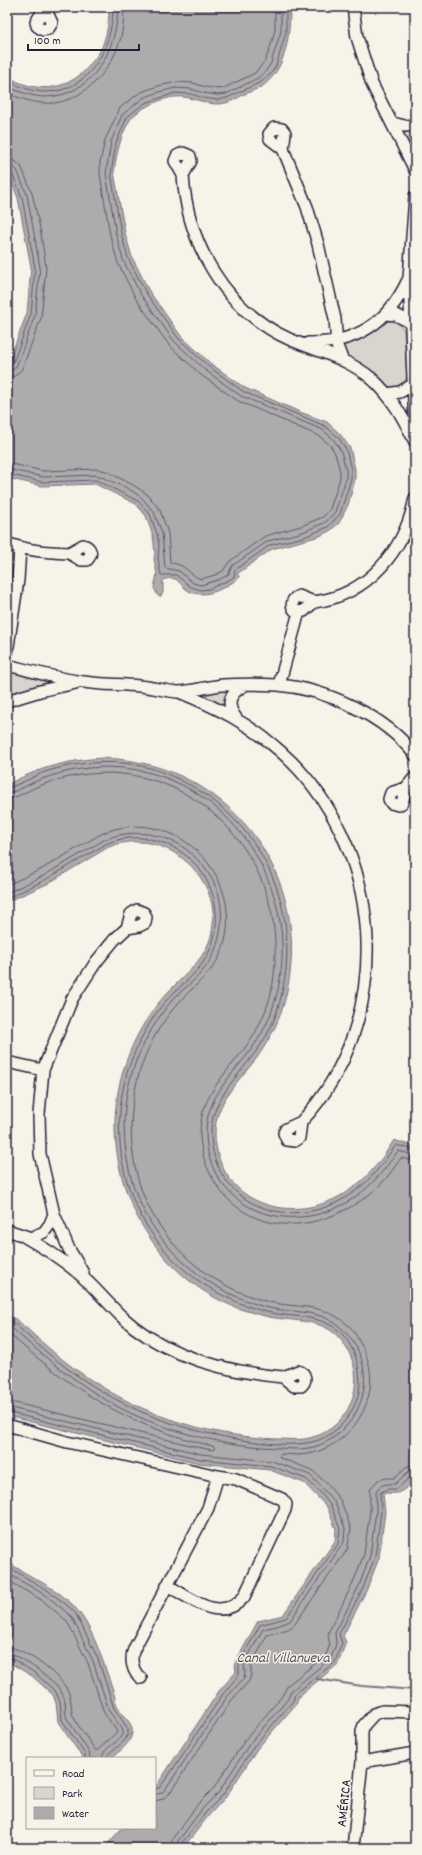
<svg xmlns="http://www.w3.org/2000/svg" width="422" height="1855" viewBox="0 0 422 1855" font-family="Dekko,sans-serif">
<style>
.green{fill:#d8d5cf;stroke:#7d7c85}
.water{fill:#aeabad;stroke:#76747f}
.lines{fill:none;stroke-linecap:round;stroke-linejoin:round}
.shore{stroke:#5a5969;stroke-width:1}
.stream{stroke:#76747f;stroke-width:2}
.minor-casing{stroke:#22223b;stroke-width:14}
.minor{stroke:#f7f3e8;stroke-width:11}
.labels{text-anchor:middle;stroke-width:3;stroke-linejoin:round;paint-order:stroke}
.street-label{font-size:14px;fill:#22223b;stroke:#f7f3e8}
.water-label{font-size:15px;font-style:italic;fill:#535263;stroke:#f7f3e8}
</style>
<rect width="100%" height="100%" fill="#f7f3e8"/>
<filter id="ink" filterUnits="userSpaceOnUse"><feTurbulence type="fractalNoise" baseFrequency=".025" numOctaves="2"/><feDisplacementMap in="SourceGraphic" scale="8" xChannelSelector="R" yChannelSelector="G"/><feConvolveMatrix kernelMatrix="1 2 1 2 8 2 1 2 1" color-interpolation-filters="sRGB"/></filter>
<g filter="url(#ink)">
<path class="green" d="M415 127V159H412L401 129Z
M387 320 396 321 404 330 407 376 405 381 394 388 388 386 345 355 342 345Z
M7 669 54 682 7 696Z
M229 687 227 706 224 708 196 695Z"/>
<path class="water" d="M109 7H290C290 34 287 67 264 85 259 89 251 91 245 94 237 98 230 103 220 104 204 105 191 95 175 97 162 98 137 109 130 120 121 134 116 155 114 172L125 233 132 257 149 291 181 336 210 363 245 388 300 412 327 422 340 434 350 448 355 469V480L348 505 339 523 331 530 320 536 272 549 237 574 240 577C227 587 206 600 189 591 178 585 179 574 163 580V593L161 596H158L154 588 157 574 154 559 155 553 153 536 146 516 136 504 95 484 42 486 7 478V366L27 313 31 267 18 198 7 170V76C37 95 71 91 92 62 97 56 102 49 104 41 108 30 109 18 109 7Z
M103 758C235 762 323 887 281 1013 275 1029 266 1045 256 1059 238 1082 215 1102 215 1134 217 1201 286 1226 340 1196 364 1183 380 1163 394 1140L415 1147V1477C411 1483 405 1491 397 1493 392 1494 388 1492 383 1494L385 1512 379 1558 367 1589 343 1636 346 1642 338 1664 298 1697 297 1703 257 1749 226 1797 210 1814 183 1848H104L122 1828H155V1788L219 1691 236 1672 235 1663 258 1621 283 1615 335 1541 336 1529 327 1507 304 1483 270 1470 199 1463 7 1416V1314C21 1321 32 1334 44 1344 62 1360 81 1374 102 1387 154 1419 216 1437 278 1439 289 1439 302 1441 313 1437 331 1432 345 1418 351 1402 360 1380 355 1358 341 1340 324 1318 294 1322 269 1317 260 1315 250 1312 240 1309 148 1276 95 1169 122 1075 130 1044 149 1010 172 988 187 973 201 962 209 942 231 882 164 822 107 848L47 884 11 900 7 899V785C37 768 68 760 103 758Z
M7 1561C29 1578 61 1588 79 1612 95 1633 104 1665 113 1690 115 1696 115 1702 118 1707 122 1717 134 1722 132 1733 131 1743 117 1756 107 1758 100 1759 91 1758 83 1758L58 1722 56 1703 53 1695 32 1676 7 1661Z"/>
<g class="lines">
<path class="shore" d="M7 81C18 86 33 92 46 92 90 92 113 46 113 7
M7 87C18 91 33 97 45 97 93 96 117 50 118 7
M7 93C18 98 31 102 42 103 76 107 108 76 118 46 123 34 124 20 124 7
M7 160 15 161 21 166 32 193 40 228 46 268 41 318 22 369 15 376 7 377
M7 166H12L17 170 27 195 40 267 35 315 17 365 13 370 7 371
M7 171 12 173 22 197 35 268 31 314 13 363 7 366
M7 463 43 471 97 469 106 471 133 485 147 494 160 510 168 533 170 562 182 566 196 577 201 579 215 575 223 571 229 562 265 536 301 526 323 517 330 509 340 478V471L335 453 330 445 319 436 238 401 201 375 169 345 136 299 118 263 110 235 100 174V162L105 140 120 108 139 93 158 86 177 82 193 83 205 87 219 89 224 88 255 73 265 61 270 48 275 30V7
M7 469 43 477 97 475 129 489 141 497 154 512 162 533 165 568 179 571 193 583 201 585 218 580 228 575 232 566 268 541 303 532 326 522 335 512 346 479V470L341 451 334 440 323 430 241 396 205 370 174 341 141 295 123 260 116 234 106 173 111 142 122 115 143 98 159 92 175 88 191 89 204 93 218 95 226 94 258 78 266 71 271 63 281 31V7
M7 474 42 482 96 480 138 501 150 514 157 534 159 545 158 559 161 575H176L191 587 201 590 209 589 229 580 234 577 235 570 270 545 304 537 328 527 340 514 351 479V470L346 449 338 437 325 426 244 392 208 366 178 338 146 293 128 258 121 233 111 173 116 143 127 117 145 103 175 93 191 94 203 98 218 100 227 98 261 82 270 75 276 66 286 32V7
M7 788C19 785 31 778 42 773 68 764 95 761 123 763 148 765 173 775 195 788 272 835 305 924 277 1011 272 1028 262 1045 250 1059 233 1082 211 1102 211 1133 212 1204 287 1232 343 1199 368 1185 380 1167 396 1145L415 1150
M7 793C18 792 28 784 39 780 66 770 94 765 123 768 238 779 310 904 272 1010 267 1026 257 1042 247 1055 228 1079 206 1100 206 1133 207 1207 284 1237 344 1204 368 1191 383 1172 398 1151L415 1155
M7 799C18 798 28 790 39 786 65 776 94 771 123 774 214 784 279 867 275 957 275 975 272 995 265 1012 261 1021 257 1030 252 1038 231 1070 199 1093 200 1135 201 1160 213 1186 232 1203 277 1241 337 1223 377 1188 386 1180 394 1168 401 1158L415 1161
M7 885 40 870 101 834C170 803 242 870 225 941 219 968 199 981 181 1000 136 1048 121 1116 138 1179 155 1240 208 1287 269 1302 300 1309 321 1302 348 1325 353 1329 356 1335 359 1341 386 1382 363 1435 319 1451 307 1456 293 1455 281 1454L279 1456 280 1458 312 1470 327 1484 341 1501 351 1529 347 1550 294 1625 288 1629 267 1635 251 1666V1675L249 1681 231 1701 169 1794 163 1799 155 1801
M7 891H11L43 876 104 840C128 829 158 832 180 845 197 856 211 873 218 892 226 920 220 951 201 973 194 981 186 987 178 994 163 1009 150 1030 141 1050 126 1081 121 1117 126 1152 135 1228 192 1286 265 1307 286 1313 310 1309 330 1320 361 1338 374 1378 357 1410 349 1427 334 1440 317 1446 305 1450 292 1449 280 1448 226 1446 169 1433 120 1408 78 1385 42 1355 7 1324
M7 896H12L45 880 106 844C130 833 159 837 181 852 217 876 228 927 202 964 189 982 170 993 157 1012 136 1043 122 1076 120 1113 113 1208 173 1286 263 1311 290 1319 322 1312 343 1335 356 1350 362 1372 359 1392 354 1415 335 1437 312 1442 277 1450 208 1435 174 1424 126 1409 82 1382 44 1350 31 1340 20 1327 7 1318
M7 1332C71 1389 128 1427 213 1446L215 1448 213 1450 202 1448 7 1401
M7 1407 201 1454 272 1461 310 1475 323 1489 335 1503 345 1528 344 1542 290 1621 277 1626 263 1629 244 1664 245 1673 244 1678 227 1697 173 1778 163 1792 155 1795
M7 1412 200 1459 271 1466 306 1479 320 1492 331 1506 340 1529 338 1544 286 1618 260 1625 239 1663V1675L223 1694 169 1775 159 1788 155 1789
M7 1566 50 1592 68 1606 76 1614 98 1659 114 1708 128 1729C129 1746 109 1747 107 1758
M7 1573 47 1596 72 1617 93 1661 109 1711 123 1730C122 1744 103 1745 102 1758
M7 1580 43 1601 67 1621 88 1663 104 1713 117 1731 116 1733 98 1750H95C88 1739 79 1728 73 1716 70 1708 73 1697 65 1686 56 1673 23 1647 7 1647
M7 1653 15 1655 37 1669 60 1689 65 1700 66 1717 89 1752 90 1758
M7 1658 13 1659 35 1673 56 1692 60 1702 62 1720 85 1754V1758
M170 1848 173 1838 198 1804 214 1788 245 1740 282 1696 288 1685 326 1655 330 1644 328 1637 329 1631 353 1583 364 1554 370 1511V1489L378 1480 387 1478H394L406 1467 415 1464
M176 1848 178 1841 203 1808 219 1792 250 1743 288 1699 291 1691 331 1658 336 1644 335 1633 359 1586 370 1556 376 1511V1491C381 1483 388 1484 395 1484L408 1472 415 1470
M181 1848V1844L207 1811 223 1795 254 1746 293 1701 295 1694 335 1662 342 1643 339 1634 363 1588 375 1557 381 1512 380 1493 387 1489H397L411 1476 415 1475"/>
<path class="stream" d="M317 1679 362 1686 415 1690"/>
<defs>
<path id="minor" d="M353 7 357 37 372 84 415 170
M45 8 52 23 48 29 43 30 37 26 36 22Z
M393 123 404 126 415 125
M274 128 282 129 285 133 283 149 270 139 269 134Z
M283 149 307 207 318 244 335 319 337 346 342 359
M183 153 190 156 191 161 183 175 175 161 177 156Z
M183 175C187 243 225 310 289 339 317 351 347 358 371 378 391 395 404 419 415 442
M415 196 409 278 415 428
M386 314 396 315 410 322
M308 343C356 344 388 323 408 280
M387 394 400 392 412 385
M7 543C27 551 47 552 69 553
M83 545C91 547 93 554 87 560H81L69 553Z
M299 596 314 602 304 611 297 612C290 607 291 599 299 596Z
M314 602C369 595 405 549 415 498
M7 653 18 580 20 548
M7 665C32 671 58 679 84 682 102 685 121 684 139 686 152 687 165 691 178 692 191 692 209 686 223 685 241 684 260 684 278 685 327 689 385 716 415 755
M279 685 299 612
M179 692C216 707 250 724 280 751 386 844 398 1019 301 1122
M7 701 40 691 76 683
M236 718C225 703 230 693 245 685
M406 788 402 803 398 805 391 803 389 799 391 793Z
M406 788 415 777
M137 910 144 913 146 917 145 923 139 926 127 928 131 914Z
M7 1062 43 1070
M301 1122 299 1138 295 1141 287 1140 284 1133 286 1129Z
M54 1214 69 1249 83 1273
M7 1230 31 1238 44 1232 50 1224 54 1214 40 1154 39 1114 43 1070 72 999 96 962 114 940 127 928
M25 1237C48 1250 70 1264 89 1283 100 1294 110 1305 121 1316 164 1356 226 1372 283 1377
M298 1371C306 1373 307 1381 301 1386H294L283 1377Z
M7 1425 67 1442 218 1476 208 1508 134 1649C130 1658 132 1672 141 1678
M167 1585C192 1599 220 1624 244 1597L285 1510 286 1504 282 1499 236 1479 218 1476
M362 1762V1731L364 1725 374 1714 382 1711 415 1712
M353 1848 362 1762 415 1753"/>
</defs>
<use href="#minor" class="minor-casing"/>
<use href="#minor" class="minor"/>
</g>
</g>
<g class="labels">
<g class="street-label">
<text transform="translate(343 1803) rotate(-84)" y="5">AMÉRICA</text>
</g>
<g class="water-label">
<text x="283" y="1662">Canal Villanueva</text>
</g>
</g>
<rect width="422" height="1855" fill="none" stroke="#f7f3e8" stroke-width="24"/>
<rect x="12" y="12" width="398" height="1831" fill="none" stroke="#22223b" stroke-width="1.5" filter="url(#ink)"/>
<rect x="26" y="1757" width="130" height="72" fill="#f7f3e8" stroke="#a29fa3"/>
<rect x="34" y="1770" width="20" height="6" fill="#f7f3e8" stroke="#a29fa3"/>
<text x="62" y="1777" font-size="12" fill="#22223b">Road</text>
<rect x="34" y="1787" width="20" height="12" fill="#d8d5cf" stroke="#a29fa3"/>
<text x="62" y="1797" font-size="12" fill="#22223b">Park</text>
<rect x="34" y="1807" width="20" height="12" fill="#aeabad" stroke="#a29fa3"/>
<text x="62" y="1817" font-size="12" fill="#22223b">Water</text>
<path d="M28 44v6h111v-6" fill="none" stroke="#22223b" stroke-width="2"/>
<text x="34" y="44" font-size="12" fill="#22223b" stroke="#f7f3e8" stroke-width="3" paint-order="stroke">100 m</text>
</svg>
